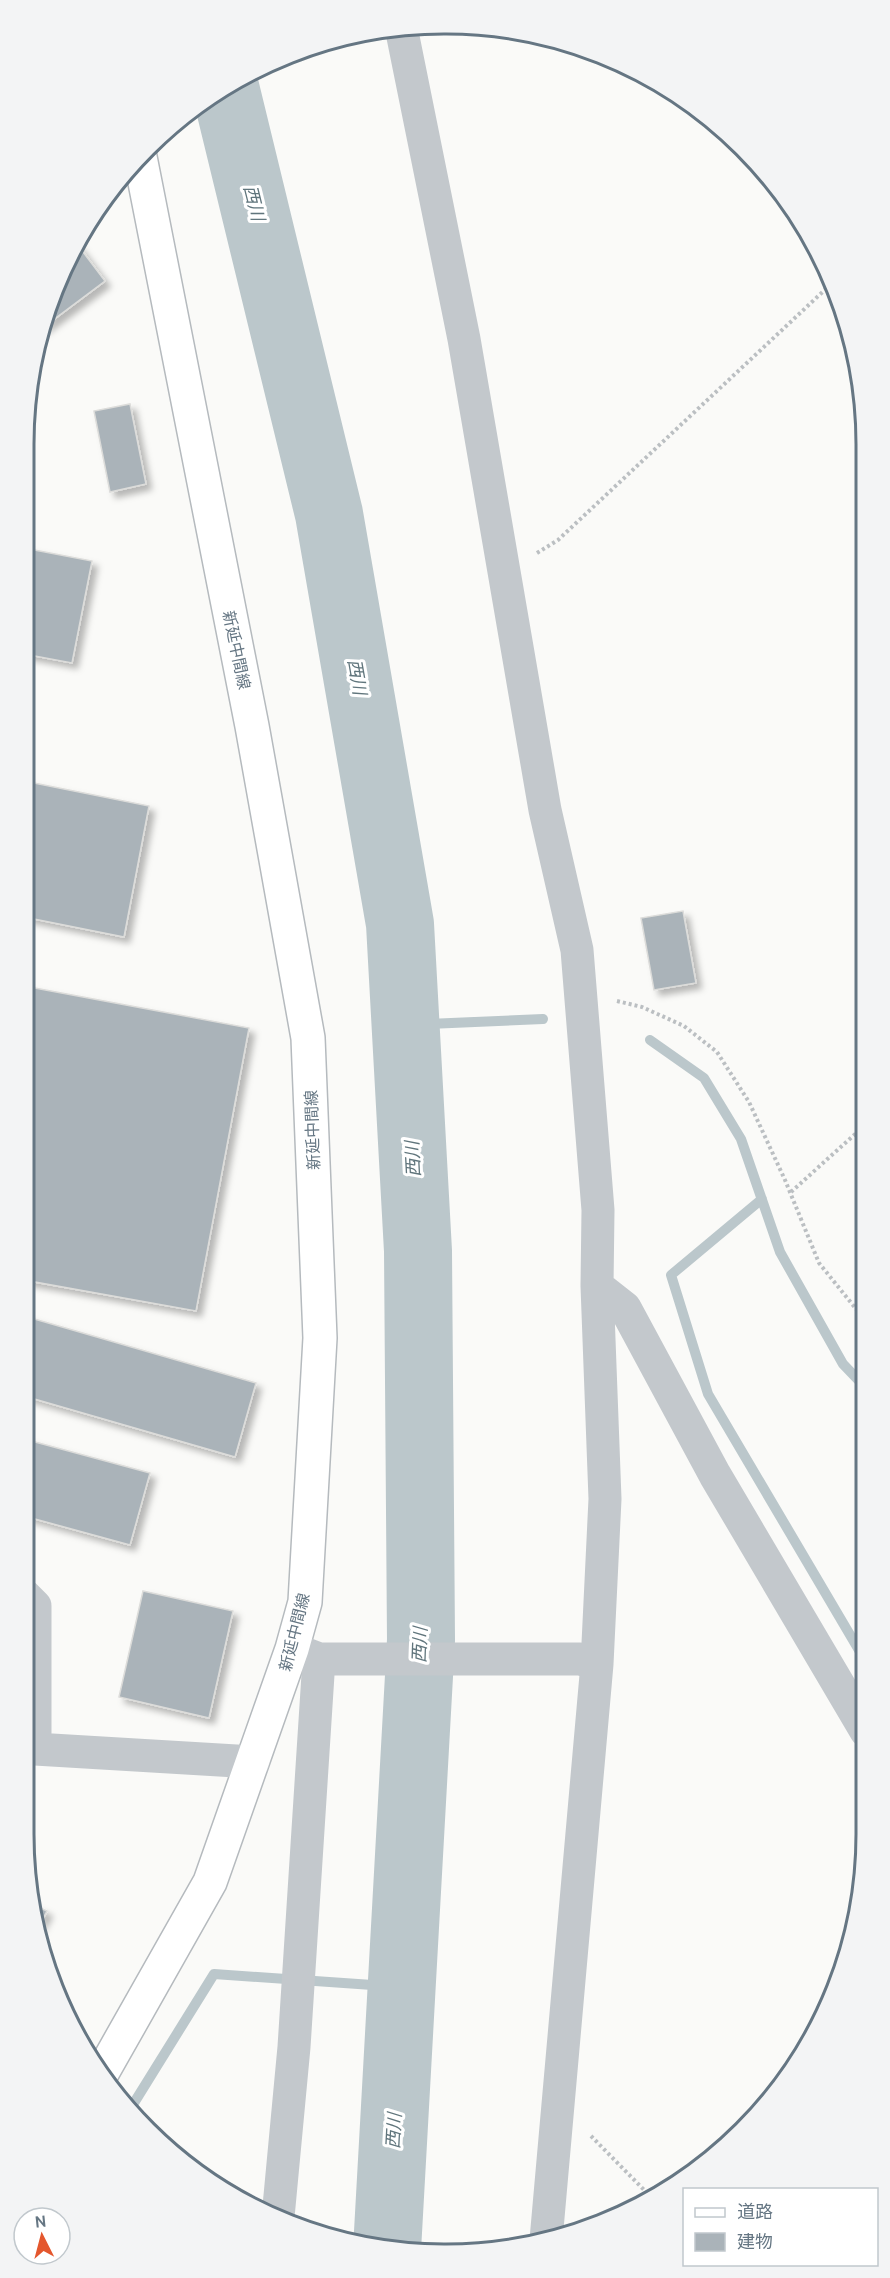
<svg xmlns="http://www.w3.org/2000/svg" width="890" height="2278" viewBox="0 0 890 2278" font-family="Cabin,'Noto Sans JP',sans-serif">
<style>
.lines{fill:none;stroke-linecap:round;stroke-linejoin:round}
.stream{stroke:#bbc7cb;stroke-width:10}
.river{stroke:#bbc7cb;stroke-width:68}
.building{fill:#aab3b9;stroke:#dcdcda;stroke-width:1.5;filter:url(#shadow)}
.major-casing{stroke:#b5babe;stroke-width:36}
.path{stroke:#bbbfc2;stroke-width:4;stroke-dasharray:3 3;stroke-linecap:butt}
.minor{stroke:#c3c8cc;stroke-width:33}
.major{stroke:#fff;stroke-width:33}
.labels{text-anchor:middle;stroke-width:6;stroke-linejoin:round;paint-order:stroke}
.street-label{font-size:16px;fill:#657683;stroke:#fff}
.water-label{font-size:18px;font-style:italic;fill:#60757c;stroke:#fff}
.rim{fill:none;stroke:#657683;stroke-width:3}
</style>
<defs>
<filter id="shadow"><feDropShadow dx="5.5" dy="5.5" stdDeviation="3" flood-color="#0004"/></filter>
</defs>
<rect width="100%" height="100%" fill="#fafaf8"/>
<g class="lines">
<path class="stream" d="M405 1025 543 1019
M650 1040 704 1078 741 1139 780 1252 843 1364 865 1387
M762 1199 671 1275 708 1394 866 1662
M129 2111 214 1974 401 1987"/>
<path class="river" d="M225 87 329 514 400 924 418 1251 421 1640 387 2250"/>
</g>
<path class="building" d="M77 244 105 281 41 329 68 258Z
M130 404 146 484 110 492 94 411Z
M24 548 92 561 72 663 24 654Z
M24 781 149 806 124 937 24 917Z
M683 911 696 983 654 990 641 918Z
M24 986 249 1028 196 1311 24 1280Z
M24 1316 256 1383 235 1457 24 1396Z
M24 1439 150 1473 130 1545 24 1516Z
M143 1591 233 1611 209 1718 119 1697Z
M36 1906 47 1911 39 1926Z"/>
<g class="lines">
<defs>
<path id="major" d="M102 2073 210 1882 292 1649 305 1602 320 1338 308 1038 252 726 140 157"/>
</defs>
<use href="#major" class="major-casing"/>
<path class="path" d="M537 553 558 540 830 285
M617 1001 642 1007 684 1026 717 1052 749 1102 785 1180 819 1263 865 1320
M791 1192 864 1126
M591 2136 652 2198"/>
<path class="minor" d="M401 27 464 339 545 810 577 950 598 1210 597 1286 605 1499 597 1664 546 2240
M597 1286 625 1308 715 1475 866 1731
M24 1595 35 1606V1749L253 1762
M298 1651 319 1659H580L597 1664
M278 2217 294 2047 319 1659"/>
<use href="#major" class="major"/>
</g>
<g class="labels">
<g class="street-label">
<text transform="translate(237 650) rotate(78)" y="6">新延中間線</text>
<text transform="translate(312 1130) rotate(-92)" y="6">新延中間線</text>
<text transform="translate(294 1632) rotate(-76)" y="6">新延中間線</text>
</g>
<g class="water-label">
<text transform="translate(254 203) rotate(76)" y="6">西川</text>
<text transform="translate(357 677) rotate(80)" y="6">西川</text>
<text transform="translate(413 1159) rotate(-93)" y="6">西川</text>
<text transform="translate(420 1645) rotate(-88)" y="6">西川</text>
<text transform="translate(394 2131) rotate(-87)" y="6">西川</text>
</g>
</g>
<path d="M0 0H890V2278H0ZM444 34H446A410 410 0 0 1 856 444V1834A410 410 0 0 1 446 2244H444A410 410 0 0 1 34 1834V444A410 410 0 0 1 444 34Z" fill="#f3f4f5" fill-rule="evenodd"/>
<path class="rim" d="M444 34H446A410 410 0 0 1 856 444V1834A410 410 0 0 1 446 2244H444A410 410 0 0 1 34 1834V444A410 410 0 0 1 444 34Z"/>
<rect x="683" y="2188" width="195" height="78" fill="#ffffff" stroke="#c1c8cd" stroke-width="1.5"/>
<rect x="695" y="2208" width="30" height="9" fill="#ffffff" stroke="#c1c8cd" stroke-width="1.5"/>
<text x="737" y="2218" font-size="18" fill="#657683">道路</text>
<rect x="695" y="2233" width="30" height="18" fill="#aab3b9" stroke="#c1c8cd" stroke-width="1.5"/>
<text x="737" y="2248" font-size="18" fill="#657683">建物</text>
<g transform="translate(42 2236) rotate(354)"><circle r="28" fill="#ffffff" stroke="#c1c8cd" stroke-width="1.5"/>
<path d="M0-4.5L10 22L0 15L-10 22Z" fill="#e4572e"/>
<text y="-9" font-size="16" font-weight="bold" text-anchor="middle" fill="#657683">N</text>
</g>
</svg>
